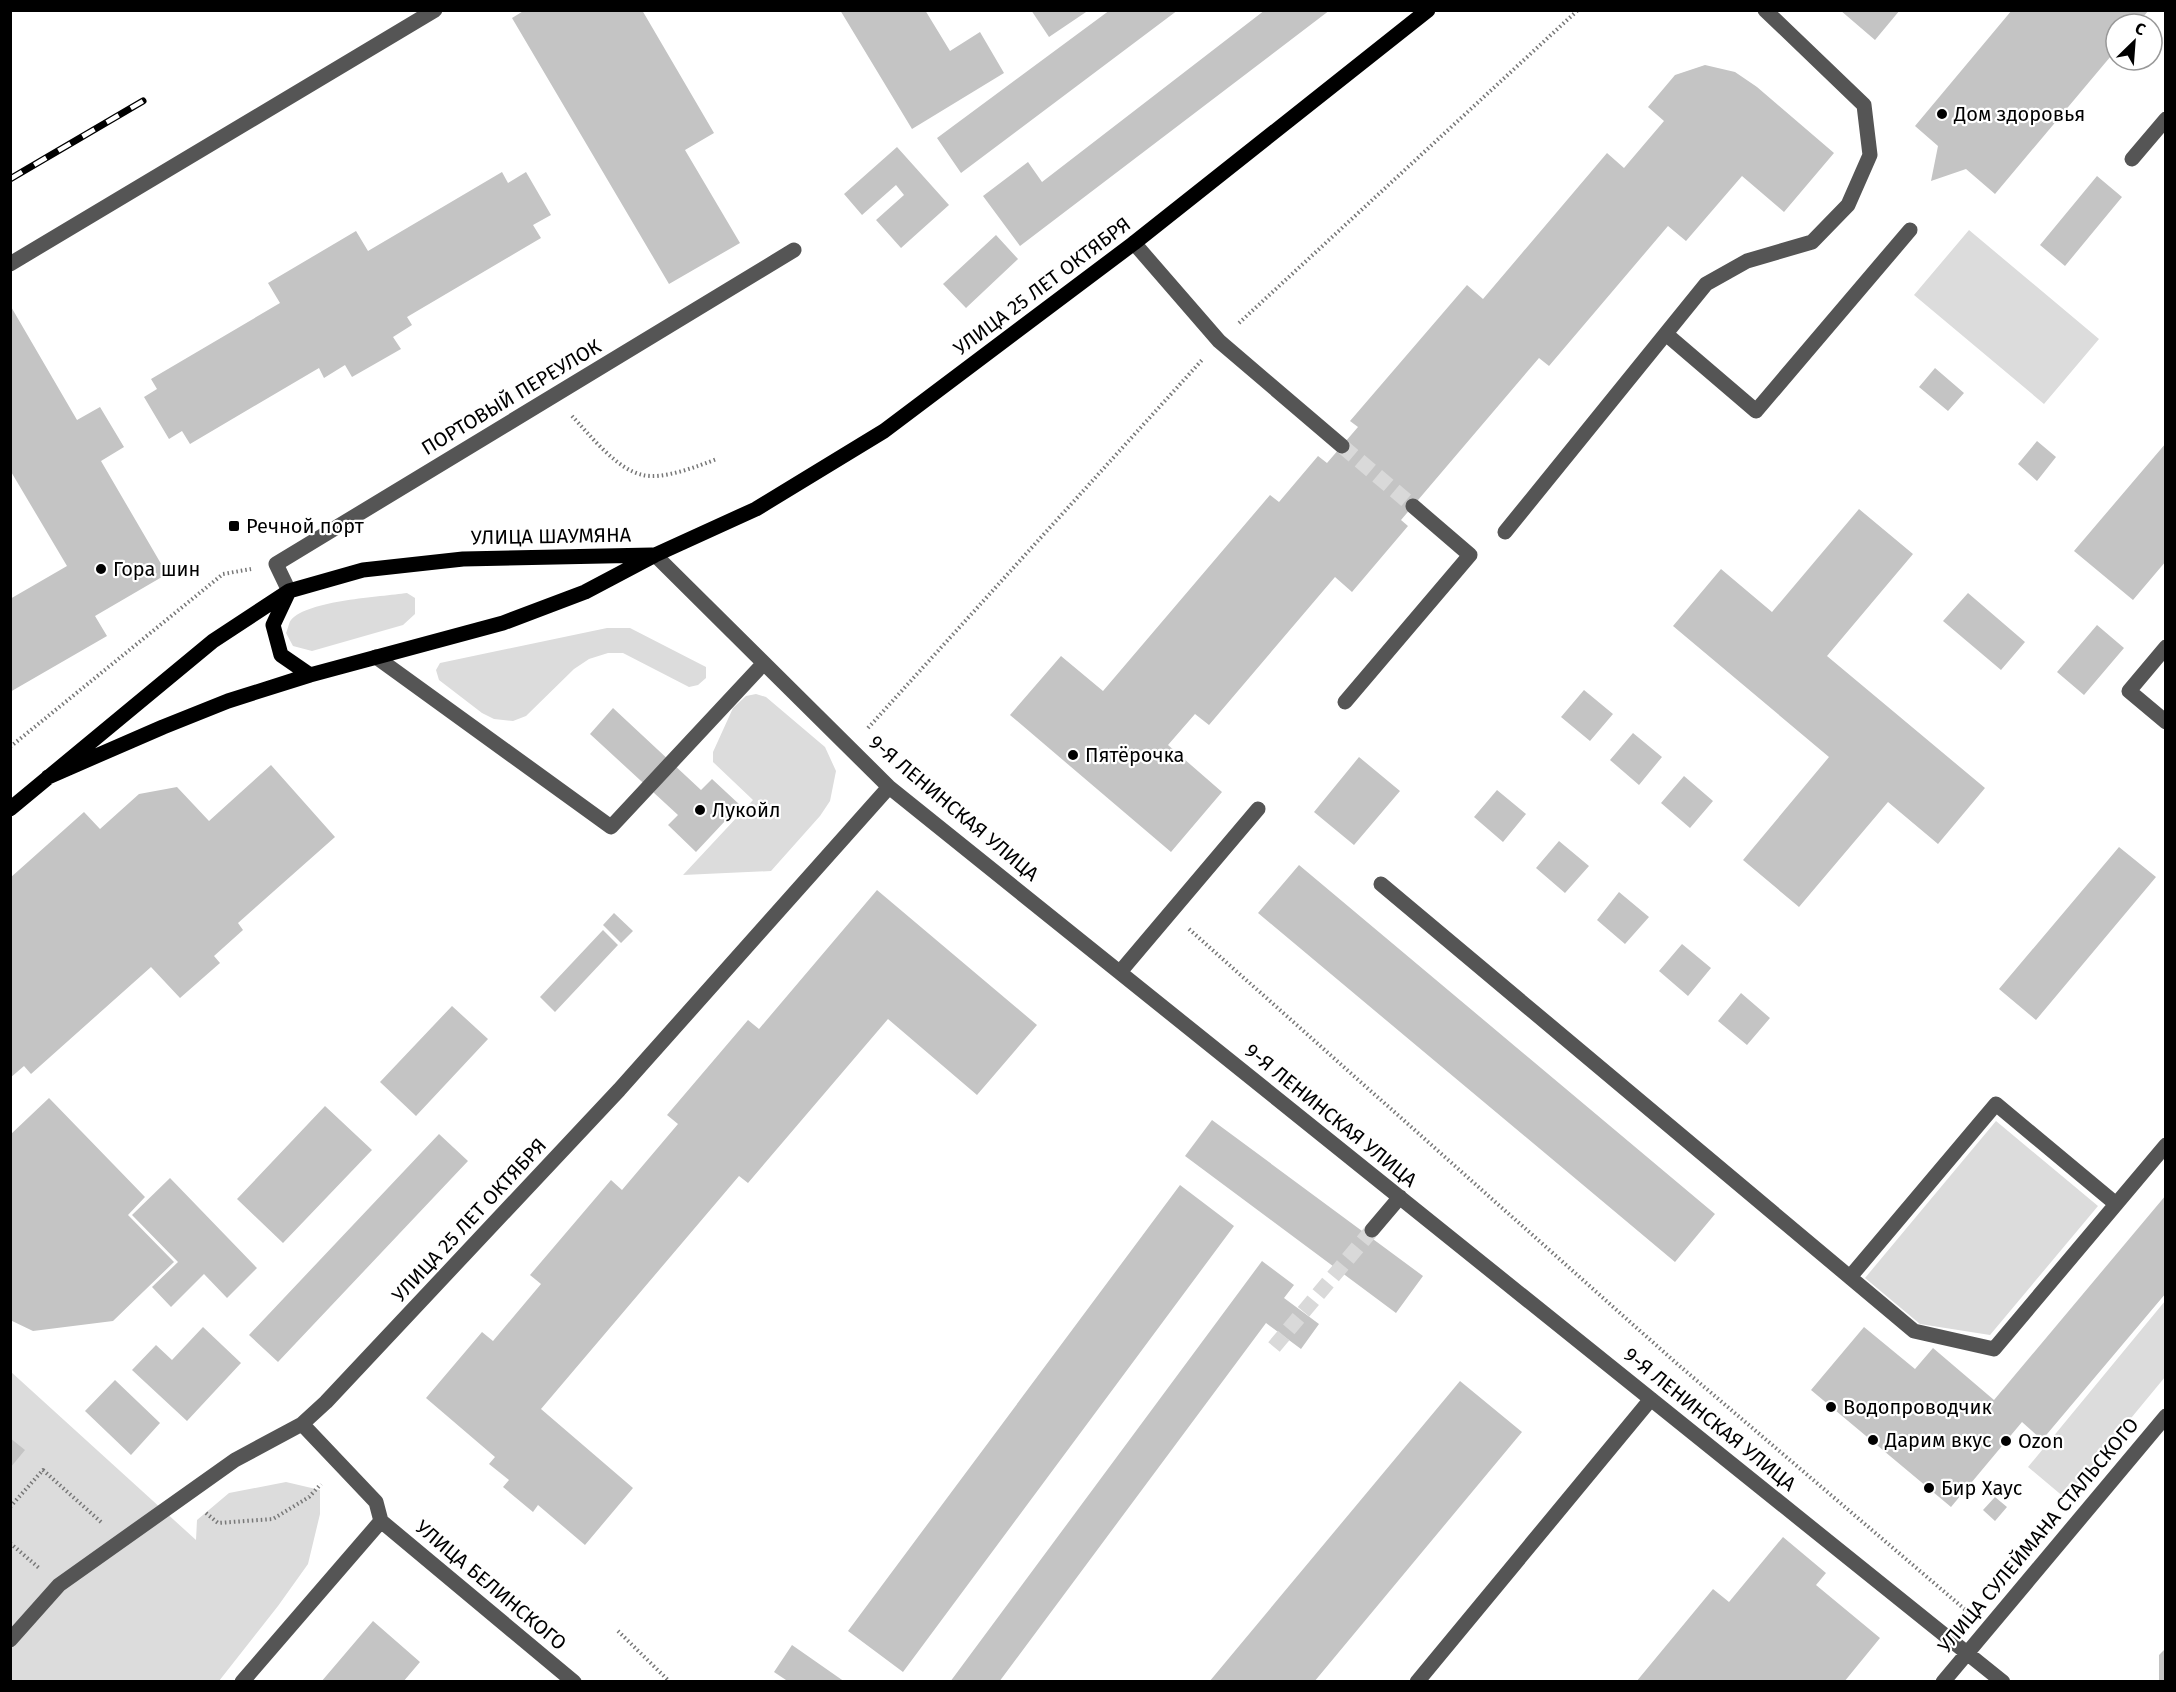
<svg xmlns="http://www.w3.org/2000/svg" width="2176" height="1692" viewBox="0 0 2176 1692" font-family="'Fira Sans',sans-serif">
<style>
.green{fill:#dcdcdc}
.building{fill:#c4c4c4}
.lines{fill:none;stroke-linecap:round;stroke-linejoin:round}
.minor-tunnel{stroke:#d9d9d9;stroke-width:15;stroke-dasharray:15 8;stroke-linecap:butt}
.path{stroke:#777;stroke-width:4;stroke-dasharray:1.5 3;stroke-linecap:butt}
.minor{stroke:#555;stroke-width:15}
.major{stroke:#000;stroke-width:15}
.rail-casing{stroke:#000;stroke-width:7}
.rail{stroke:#fff;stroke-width:4.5;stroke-dasharray:14;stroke-linecap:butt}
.poi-dot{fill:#000;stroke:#fff;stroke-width:2}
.labels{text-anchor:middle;stroke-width:4.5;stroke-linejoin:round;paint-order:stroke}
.poi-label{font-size:20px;fill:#000;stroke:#fff;text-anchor:start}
.street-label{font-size:20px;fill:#000;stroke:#fff}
</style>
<rect width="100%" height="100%" fill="#fff"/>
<path class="green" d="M1969 230 2099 339 2044 404 1914 295Z
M407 593 415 598V614L403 625 312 651 293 646 286 633C288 629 289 622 291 620 308 600 381 597 407 593Z
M607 628H630L706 667V678L698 685 689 687 623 653H608L589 659 574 669 526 716 513 721 494 719 482 713 439 680 436 670 440 663Z
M756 694 766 697 825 747 836 771 830 801 820 816 771 871 683 875 753 800 713 762V752L733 708 746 696Z
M1996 1121 2098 1206 1990 1335 1920 1324 1865 1278Z
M2165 1301V1377L2065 1498 2028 1467Z
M10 1371 196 1540 197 1520 229 1493 286 1482 320 1490V1514L308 1564 278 1606 219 1681H11Z"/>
<path class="building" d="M525 10H642L714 133 685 150 740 243 669 284 512 18Z
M840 10H925L950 51 980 32 1004 73 912 129Z
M1031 10H1089L1049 37Z
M1110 10H1178L961 173 937 138Z
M1265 10H1330L1020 246 983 196 1028 162 1042 182Z
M1840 10H1900L1875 40Z
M2012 10H2149L2137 24H2116V50L1995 194 1966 169 1931 181 1938 146 1915 126Z
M1705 65 1735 72 1757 87 1834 153 1784 212 1742 176 1686 241 1668 226 1549 366 1539 358 1401 520 1408 526 1352 592 1335 577 1209 725 1195 714 1168 745 1222 792 1171 852 1010 715 1061 656 1103 691 1270 495 1279 502 1318 456 1327 463 1358 427 1350 421 1467 285 1483 299 1607 153 1624 168 1664 121 1648 107 1675 75Z
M897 147 949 205 901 248 876 220 904 195 896 185 862 215 844 194Z
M502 172 508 183 526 172 551 215 533 225 541 238 407 317 412 325 393 337 401 349 352 377 345 365 324 378 319 368 190 444 182 431 169 439 144 397 157 389 151 379 280 303 268 283 356 231 368 251Z
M2097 176 2122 197 2065 266 2040 245Z
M996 235 1018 259 966 308 943 284Z
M10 305 77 420 100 407 124 447 101 461 167 574 95 616 107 636 10 692V599L67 566 10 470Z
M1935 368 1964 393 1948 411 1919 387Z
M2037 441 2056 457 2037 481 2018 464Z
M2166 443V561L2133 600 2074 551Z
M1859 509 1913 554 1827 656 1985 788 1938 844 1888 802 1799 907 1743 860 1829 757 1673 626 1721 569 1772 612Z
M1968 593 2025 642 2001 670 1943 621Z
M2097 625 2124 648 2084 695 2057 672Z
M1584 690 1613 714 1590 741 1561 717Z
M613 708 701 790 712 779 740 805 696 852 668 825 678 815 590 734Z
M1633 733 1662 757 1639 785 1610 760Z
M1359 757 1400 791 1354 845 1314 812Z
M271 765 335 837 238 923 243 930 214 956 220 963 180 998 151 967 31 1074 24 1066 10 1078V878L84 812 100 829 139 794 177 787 209 821Z
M1684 776 1713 801 1690 828 1661 803Z
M1497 790 1526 814 1503 842 1474 817Z
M1559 841 1589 866 1565 893 1536 868Z
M2119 847 2156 877 2036 1020 1999 989Z
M1299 865 1715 1214 1675 1262 1258 913Z
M877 890 1037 1025 977 1095 888 1019 748 1183 739 1176 541 1409 633 1488 585 1545 538 1505 533 1512 503 1487 509 1480 489 1464 495 1457 426 1398 482 1332 493 1341 541 1284 530 1275 611 1180 622 1190 678 1124 667 1115 748 1020 759 1029Z
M1619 892 1649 917 1625 944 1597 920Z
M614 913 633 931 621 943 603 925Z
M603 930 618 945 555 1012 540 997Z
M1682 944 1711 968 1688 996 1659 971Z
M1741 993 1770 1018 1747 1045 1718 1021Z
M452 1006 488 1039 416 1116 380 1082Z
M49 1098 145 1197 128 1215 174 1262 113 1321 33 1331 10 1320V1135Z
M325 1106 372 1150 283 1243 237 1199Z
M1212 1120 1423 1276 1396 1313 1185 1156Z
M439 1134 468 1161 278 1362 249 1335Z
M170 1178 257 1268 227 1298 204 1274 171 1307 152 1287 178 1262 132 1215Z
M1180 1185 1234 1226 903 1672 848 1631Z
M2166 1195V1293L2042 1440 2022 1422 1951 1507 1811 1390 1864 1327 1915 1369 1933 1348 1994 1400Z
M1262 1261 1294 1285 1284 1298 1319 1324 1301 1349 1266 1323 999 1682H950Z
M203 1327 241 1363 187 1421 132 1370 156 1345 172 1360Z
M115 1380 160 1423 131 1455 85 1411Z
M1460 1381 1522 1432 1314 1682H1209Z
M10 1438 25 1450 10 1468Z
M1995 1497 2007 1507 1995 1521 1983 1510Z
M1783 1537 1826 1573 1816 1585 1880 1638 1844 1682H1636L1713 1589 1729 1602Z
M373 1621 420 1662 403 1682H321Z
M792 1645 845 1682H789L774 1672Z
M2166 1648V1682H2159V1655Z"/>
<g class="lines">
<path class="minor-tunnel" d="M1342 446 1413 506
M1274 1347 1372 1230"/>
<path class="path" d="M1239 323 1578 10
M572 416C590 435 617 470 643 475 663 480 698 466 717 459
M868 728 1202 360
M10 747 223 574 251 569
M1189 929 1675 1362 1968 1612
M10 1507 43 1470 102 1523
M206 1513 218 1523 273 1519 309 1497 321 1484
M10 1543 39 1568
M618 1631 670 1682"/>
<path class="minor" d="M2132 159 2166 119
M1134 243 1219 341 1342 446
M10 264 435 10
M1666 334 1756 411 1910 230
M1505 532 1706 284 1747 261 1812 242 1848 205 1870 155 1864 105 1765 10
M655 555 889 787 2003 1682
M289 591 276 564 794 250
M2166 647 2129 691 2166 722
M376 657 611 827 763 664
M1345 702 1470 555 1413 506
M1381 884 1914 1331 1994 1349 2166 1145
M1120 972 1258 809
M1372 1230 1400 1197
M1850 1277 1996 1104 2116 1204
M381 1521 574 1682
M10 1640 59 1585 235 1460 302 1424
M242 1682 381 1521 376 1502 302 1424 326 1402 619 1090 889 787
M1417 1682 1651 1399
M1943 1682 2166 1416"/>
<path class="major" d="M289 591 273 625 281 655 310 675
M48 777 163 727 228 701 310 675 503 623 585 592 655 555 756 509 884 431 1134 243 1428 10
M10 809 213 641 289 591 363 570 463 559 652 555"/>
<defs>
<path id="rail" d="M10 179 143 101"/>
</defs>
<use href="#rail" class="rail-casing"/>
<use href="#rail" class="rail"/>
</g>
<g class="poi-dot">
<circle cx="1942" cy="114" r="6"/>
<rect x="228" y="520" width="12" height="12" rx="3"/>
<circle cx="101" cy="569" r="6"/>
<circle cx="1073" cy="755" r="6"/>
<circle cx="700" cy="810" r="6"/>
<circle cx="1831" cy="1407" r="6"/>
<circle cx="1873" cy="1440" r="6"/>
<circle cx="2006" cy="1441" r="6"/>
<circle cx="1929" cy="1488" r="6"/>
</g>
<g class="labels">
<g class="poi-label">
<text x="1954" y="121">Дом здоровья</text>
<text x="246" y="533">Речной порт</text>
<text x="113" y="576">Гора шин</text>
<text x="1085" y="762">Пятёрочка</text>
<text x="712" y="817">Лукойл</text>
<text x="1843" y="1414">Водопроводчик</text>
<text x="1885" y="1447">Дарим вкус</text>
<text x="2018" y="1448">Ozon</text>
<text x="1941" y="1495">Бир Хаус</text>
</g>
<g class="street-label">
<text transform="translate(1042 286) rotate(-37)" y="7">УЛИЦА 25 ЛЕТ ОКТЯБРЯ</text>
<text transform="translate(511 397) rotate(-31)" y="7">ПОРТОВЫЙ ПЕРЕУЛОК</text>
<text transform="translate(551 536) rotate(-1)" y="7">УЛИЦА ШАУМЯНА</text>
<text transform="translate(954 808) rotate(40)" y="7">9-Я ЛЕНИНСКАЯ УЛИЦА</text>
<text transform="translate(1331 1115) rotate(39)" y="7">9-Я ЛЕНИНСКАЯ УЛИЦА</text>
<text transform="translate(469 1220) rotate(-47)" y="7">УЛИЦА 25 ЛЕТ ОКТЯБРЯ</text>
<text transform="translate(1710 1419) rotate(39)" y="7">9-Я ЛЕНИНСКАЯ УЛИЦА</text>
<text transform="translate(2038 1535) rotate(-50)" y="7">УЛИЦА СУЛЕЙМАНА СТАЛЬСКОГО</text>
<text transform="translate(491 1585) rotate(40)" y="7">УЛИЦА БЕЛИНСКОГО</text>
</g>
</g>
<rect width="2176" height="1692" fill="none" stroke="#000000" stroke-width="24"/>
<g transform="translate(2134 42) rotate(25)"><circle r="28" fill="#ffffff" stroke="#999999" stroke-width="1.5"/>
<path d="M0-4.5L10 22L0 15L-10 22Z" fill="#000000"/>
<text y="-9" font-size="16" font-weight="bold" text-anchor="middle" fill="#000000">С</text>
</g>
</svg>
